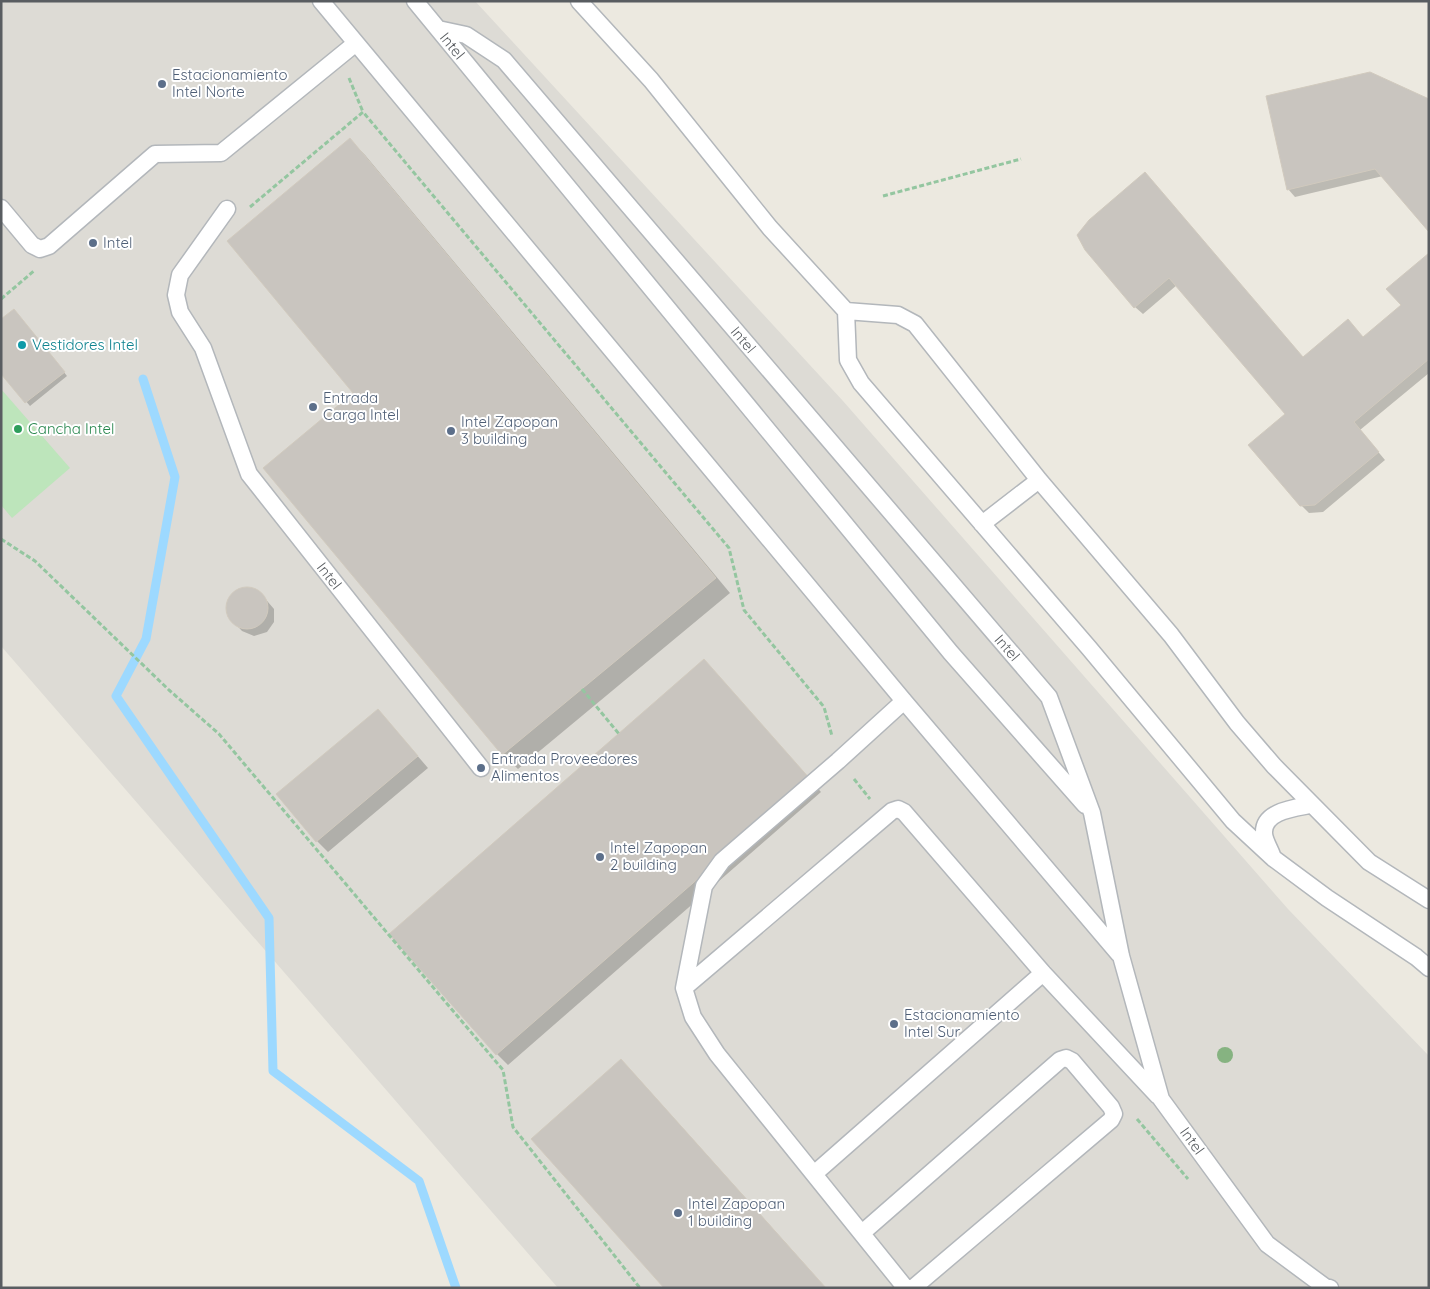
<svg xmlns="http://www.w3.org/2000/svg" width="1430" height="1289" viewBox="0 0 1430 1289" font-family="Quicksand,sans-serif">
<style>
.industrial{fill:#dddbd5}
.green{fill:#bde5bb}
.shadow{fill:#0003}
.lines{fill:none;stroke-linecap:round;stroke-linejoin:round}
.stream{stroke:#9dd9ff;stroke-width:9}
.building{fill:#c9c5bf;stroke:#d1cabe}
.service-casing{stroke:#b3b7bb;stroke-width:19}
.path{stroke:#94c6a0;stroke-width:3;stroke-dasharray:5 2.5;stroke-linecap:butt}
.service{stroke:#fff;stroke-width:16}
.tree{fill:#86b381}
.service-dot{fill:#5c6f8a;stroke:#fff;stroke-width:2}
.culture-dot{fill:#0f9aa8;stroke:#fff;stroke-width:2}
.leisure-dot{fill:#2e9e5b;stroke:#fff;stroke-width:2}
.labels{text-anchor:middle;stroke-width:4;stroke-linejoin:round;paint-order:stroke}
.street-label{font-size:15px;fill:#595d61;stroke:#fff}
.service-label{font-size:15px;fill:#4e5e75;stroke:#fff;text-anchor:start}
.culture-label{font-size:15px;fill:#0d838f;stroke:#fff;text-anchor:start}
.leisure-label{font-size:15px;fill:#27864d;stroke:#fff;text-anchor:start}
</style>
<rect width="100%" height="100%" fill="#ece9e0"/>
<path class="industrial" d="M1 1H475L843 401 1288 909 1429 1056V1288H558L1 646Z"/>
<path class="green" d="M1 389 70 468 12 518 1 505Z"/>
<path class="shadow" d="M1429 101 1383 176 1295 197 1288 189Z
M350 140 365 155 730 593 518 769 503 754Z
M1089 220 1303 358 1364 338 1402 306 1429 254V373L1360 430 1385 460 1323 512 1309 513 1301 505 1287 414 1177 285 1143 314 1135 307Z
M17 314 67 376 30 406 1 372Z
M251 588 262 595 274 609V622L267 632 254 636 242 631 230 618 227 605 233 594 238 590Z
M704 661 821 792 508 1065 497 1054Z
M378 710 428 768 328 852 317 841Z
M621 1061 636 1076 826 1288Z"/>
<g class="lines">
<path class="stream" d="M143 379 175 477 146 639 116 696 269 918 273 1071 419 1181 456 1288"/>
</g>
<path class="building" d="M1370 72 1429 99V232L1375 169 1287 190 1266 96Z
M350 138 716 578 502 755 263 468 353 393 227 241Z
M1145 172 1303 357 1348 319 1363 337 1401 305 1386 289 1429 253V359L1354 422 1379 452 1315 505 1300 506 1248 445 1285 414 1169 278 1134 308 1085 250 1077 235 1089 220Z
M14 309 65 372 25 403 1 374V319Z
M226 608a21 21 0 1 1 42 0a21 21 0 1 1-42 0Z
M704 659 811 780 496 1055 389 934Z
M378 709 418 756 316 842 276 794Z
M621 1059 826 1288H664L531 1139Z"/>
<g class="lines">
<defs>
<path id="service" d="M321 1 904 701 1119 954
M415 1 951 653 1085 805
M579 1 651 80 770 228 846 311 848 360 861 383 1089 648 1233 821 1273 858 1327 898 1416 957 1429 968
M438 29 466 35 504 60 1049 697 1092 813 1121 956 1161 1099 1267 1244 1325 1287 1330 1288
M1 208 32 245 40 249 49 246 155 154 221 153 356 43
M227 209 180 275 176 295 180 312 203 348 249 474 481 768
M846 311 898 315 915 324 1039 480 1171 635 1237 723 1274 766 1369 862 1429 900
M982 524 1039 480
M904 701 838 761 722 861 704 886 684 988 693 1017 717 1054 904 1286 908 1288
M1272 855C1270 849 1264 840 1264 833 1263 811 1295 808 1310 805
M684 988 892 811 898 809 904 812 1043 973 1158 1096
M814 1174 1043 973
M862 1233 1060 1060 1066 1058 1072 1061 1111 1107 1114 1114 1111 1120 913 1288"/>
</defs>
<use href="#service" class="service-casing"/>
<path class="path" d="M349 78 363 112
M883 196 1021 159
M250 207 363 112 729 548 744 610 824 707 832 736
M1 299 35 270
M1 539 35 561 169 690 219 734 503 1070 513 1127 640 1288
M582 689 619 734
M854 779 870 799
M1137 1119 1188 1179"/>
<use href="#service" class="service"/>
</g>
<circle class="tree" cx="1225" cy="1055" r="8"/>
<g class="service-dot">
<circle cx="162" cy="84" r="5"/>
<circle cx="93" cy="243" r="5"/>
<circle cx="313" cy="407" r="5"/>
<circle cx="451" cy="431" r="5"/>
<circle cx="481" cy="768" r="5"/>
<circle cx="600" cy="857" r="5"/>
<circle cx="894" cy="1024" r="5"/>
<circle cx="678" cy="1213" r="5"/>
</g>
<circle class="culture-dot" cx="22" cy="345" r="5"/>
<circle class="leisure-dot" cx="18" cy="429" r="5"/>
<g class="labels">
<g class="street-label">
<text transform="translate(452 46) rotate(51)" y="5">Intel</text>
<text transform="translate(743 340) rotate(50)" y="5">Intel</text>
<text transform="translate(329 576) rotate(52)" y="5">Intel</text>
<text transform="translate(1007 648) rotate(49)" y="5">Intel</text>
<text transform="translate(1192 1141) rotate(54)" y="5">Intel</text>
</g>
<g class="service-label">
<text x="172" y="80">Estacionamiento<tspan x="172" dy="17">Intel Norte</tspan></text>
<text x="103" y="248">Intel</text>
<text x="323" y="403">Entrada<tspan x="323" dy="17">Carga Intel</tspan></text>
<text x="461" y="427">Intel Zapopan<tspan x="461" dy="17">3 building</tspan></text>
<text x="491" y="764">Entrada Proveedores<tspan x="491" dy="17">Alimentos</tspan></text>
<text x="610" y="853">Intel Zapopan<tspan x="610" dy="17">2 building</tspan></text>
<text x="904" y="1020">Estacionamiento<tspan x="904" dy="17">Intel Sur</tspan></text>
<text x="688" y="1209">Intel Zapopan<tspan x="688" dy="17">1 building</tspan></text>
</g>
<g class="culture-label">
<text x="32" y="350">Vestidores Intel</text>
</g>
<g class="leisure-label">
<text x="28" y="434">Cancha Intel</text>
</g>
</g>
<rect width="1430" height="1289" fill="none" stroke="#595d61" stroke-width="5"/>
</svg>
